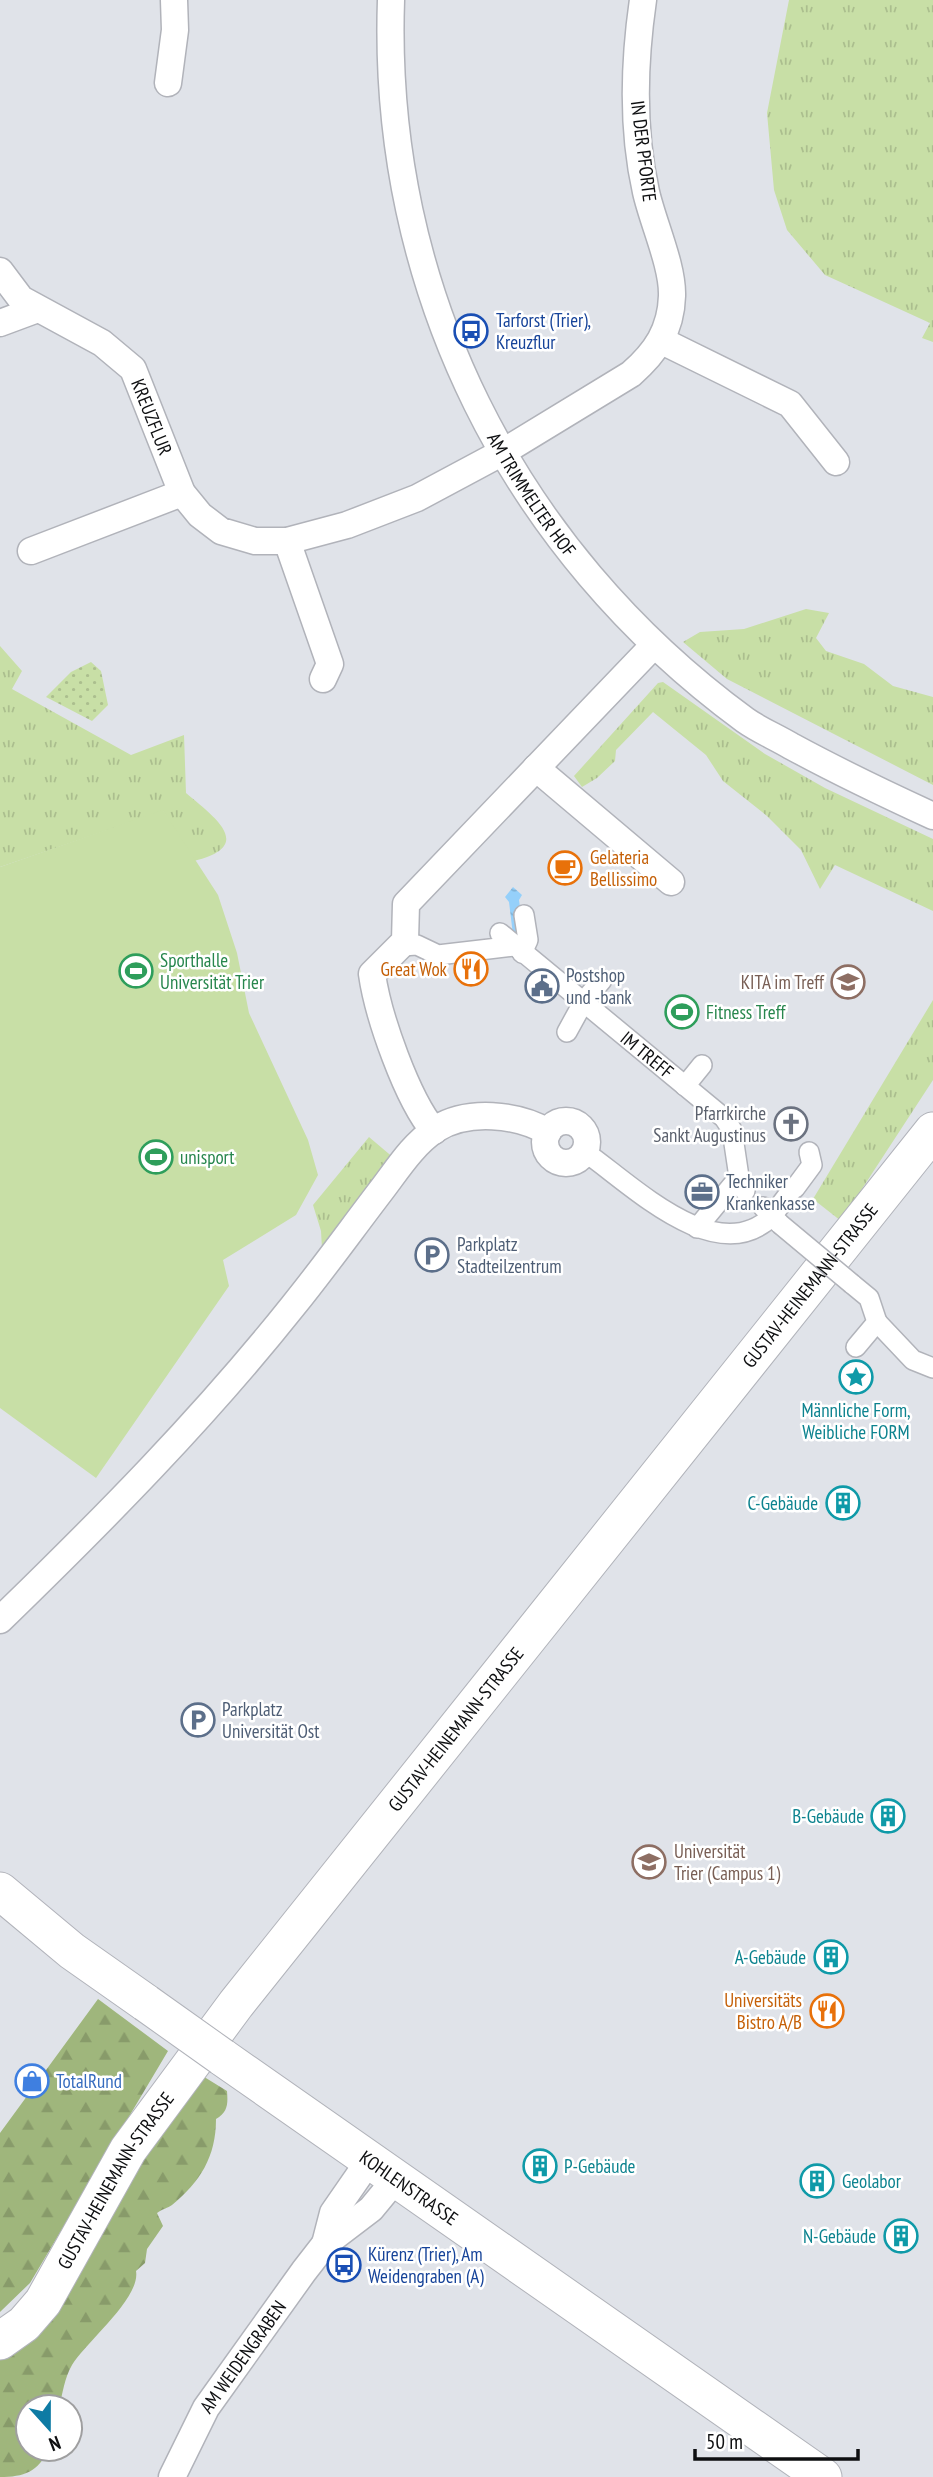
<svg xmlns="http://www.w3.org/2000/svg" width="933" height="2477" viewBox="0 0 933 2477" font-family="'PT Sans Narrow',sans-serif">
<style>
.grass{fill:url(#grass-tufts)}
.forest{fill:url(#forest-firs)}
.park{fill:url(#park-dots)}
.pitch{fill:#c8dfa6}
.water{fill:url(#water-ripples)}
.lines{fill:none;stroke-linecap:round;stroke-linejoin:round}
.pedestrian-casing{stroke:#b1b3ba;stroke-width:22}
.minor-casing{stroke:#b1b3ba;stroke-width:29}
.secondary-casing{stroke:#b1b3ba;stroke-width:39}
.pedestrian{stroke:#fff;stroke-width:19}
.minor{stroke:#fff;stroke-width:26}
.secondary{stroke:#fff;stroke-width:37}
.pedestrian-bridge-casing{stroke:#b1b3ba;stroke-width:22;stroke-linecap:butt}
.secondary-bridge-casing{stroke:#b1b3ba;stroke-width:39;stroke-linecap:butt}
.pedestrian-bridge{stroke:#fff;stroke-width:19}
.secondary-bridge{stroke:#fff;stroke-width:37}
.labels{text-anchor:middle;stroke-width:5;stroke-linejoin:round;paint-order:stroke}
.street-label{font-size:19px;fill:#0e0f11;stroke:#fff}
.transit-label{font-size:19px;fill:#164399;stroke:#fff;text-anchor:start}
.food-label{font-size:19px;fill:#c56008;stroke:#fff;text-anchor:end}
.leisure-label{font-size:19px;fill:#27864d;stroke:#fff;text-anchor:start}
.service-label{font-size:19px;fill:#4e5e75;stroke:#fff;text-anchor:start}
.education-label{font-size:19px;fill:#785e54;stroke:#fff;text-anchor:end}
.worship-label{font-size:19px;fill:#5b616d;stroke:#fff;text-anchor:end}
.culture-label{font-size:19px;fill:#0d838f;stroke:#fff;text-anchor:end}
.shop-label{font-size:19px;fill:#366cbe;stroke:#fff;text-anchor:start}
</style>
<defs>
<pattern id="grass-tufts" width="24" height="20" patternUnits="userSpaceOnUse" patternTransform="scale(1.75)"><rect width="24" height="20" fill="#c8dfa6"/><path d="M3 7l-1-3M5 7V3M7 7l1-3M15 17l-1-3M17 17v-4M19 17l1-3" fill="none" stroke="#abbe8e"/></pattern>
<pattern id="forest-firs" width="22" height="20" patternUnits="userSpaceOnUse" patternTransform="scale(1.75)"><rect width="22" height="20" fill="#9fb67c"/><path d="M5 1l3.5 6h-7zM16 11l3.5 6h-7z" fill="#889b6a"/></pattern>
<pattern id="park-dots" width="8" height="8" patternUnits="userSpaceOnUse" patternTransform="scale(1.75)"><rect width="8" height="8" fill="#c8dfa6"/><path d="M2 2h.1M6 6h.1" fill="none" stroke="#abbe8e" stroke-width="1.8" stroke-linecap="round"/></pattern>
<pattern id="water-ripples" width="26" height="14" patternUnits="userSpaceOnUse" patternTransform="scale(1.75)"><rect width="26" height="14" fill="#95d0fa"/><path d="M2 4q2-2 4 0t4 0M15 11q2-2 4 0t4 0" fill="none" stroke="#7fb1d5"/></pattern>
</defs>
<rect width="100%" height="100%" fill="#e0e3e9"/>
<path class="grass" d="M789 0H933V342L922 338 930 323 825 275 787 230 774 190 767 113Z
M806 609 829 613 816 638 826 651 864 664 893 686 933 697V785L727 679 683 642 700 632 744 629Z
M0 646 22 671 12 689 131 755 184 735 186 793C213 816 257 846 194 861L163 811 0 867Z
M663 682 765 754 825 788 933 839V911L835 865 820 889 801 850 767 816 723 781 706 755 653 712 616 750 615 761 597 778 582 787 574 776 658 683Z
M933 1000V1080L841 1221 813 1199Z
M369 1137 395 1159 322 1249 321 1231 313 1205Z"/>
<path class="forest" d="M98 1999 168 2051 30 2283 0 2312V2133Z
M201 2075 227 2091C228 2104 228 2112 216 2119 216 2157 200 2182 172 2205 168 2208 162 2209 157 2213L163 2226 147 2249 145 2263 136 2271C141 2298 85 2343 72 2365 64 2379 63 2393 59 2407H28V2449H49C38 2472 24 2477 0 2477V2360C73 2327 102 2218 143 2152 160 2125 182 2100 201 2075Z"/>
<path class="park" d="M91 662 101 671 108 705 92 721 46 697 71 672Z"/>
<path class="pitch" d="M163 810 218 895 237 953 249 1013 308 1140 318 1175 296 1215 223 1260 229 1286 96 1478 0 1408V867Z"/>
<path class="water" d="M513 887 522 895 519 900 524 935H513L509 902 505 897Z"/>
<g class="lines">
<defs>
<g id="pedestrian">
<path id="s1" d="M500 933 724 1118 732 1130 739 1177"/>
<path d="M402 946 417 945 438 955 514 946"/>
<path d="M522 953 528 940 524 915"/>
<path d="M567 1032 584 1001 602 980"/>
<path d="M685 1086 702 1065"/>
<path d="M585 1152C630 1183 717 1271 772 1216L780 1224"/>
<path d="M795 1188 812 1165 809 1152"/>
<path d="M763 1207 772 1216 791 1191"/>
<path d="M697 1228 739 1177 745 1191"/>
<path d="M852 1284 869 1298 877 1322 856 1347"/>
<path d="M877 1322 913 1360 933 1368"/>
</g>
<g id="minor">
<path id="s2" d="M391 0C381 288 512 549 745 720 759 730 776 737 791 746 837 771 885 794 933 816"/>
<path d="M168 83 175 30 174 0"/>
<path id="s3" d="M0 271 21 299 102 343 133 369 182 493 200 515 221 531 255 541H287L347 525 417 498 503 452 631 374C656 352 671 330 672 296 673 266 653 223 646 192 632 130 634 62 643 0"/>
<path d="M0 323 35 310"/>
<path d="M662 341 790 404 836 462"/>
<path d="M287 541 330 664 323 679"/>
<path d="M31 551 182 493"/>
<path d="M536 768 671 882"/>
<circle cx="566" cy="1142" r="21"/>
<path d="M434 1131C407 1099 378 1016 372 974L405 941 406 904 654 645"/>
<path d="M0 1620C103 1520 203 1419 293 1306 323 1269 351 1230 380 1192 397 1170 412 1145 436 1129 468 1109 517 1114 548 1132"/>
<path d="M325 2244 333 2213 369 2161"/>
<path id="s4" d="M172 2477 206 2408 304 2271 325 2244 371 2209 395 2180"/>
</g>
<g id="secondary">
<path d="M0 1891 72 1951 146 2003"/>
<path id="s5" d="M222 2057 823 2477"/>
<path id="s6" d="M0 2341 24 2324 43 2302 128 2150 236 2004 933 1131"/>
</g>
</defs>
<use href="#pedestrian" class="pedestrian-casing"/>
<use href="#minor" class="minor-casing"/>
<use href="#secondary" class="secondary-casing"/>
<use href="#pedestrian" class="pedestrian"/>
<use href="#minor" class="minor"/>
<use href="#secondary" class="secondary"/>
<defs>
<path id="pedestrian-bridge" d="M780 1224 852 1284"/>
<path id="secondary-bridge" d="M146 2003 222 2057"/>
</defs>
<use href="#pedestrian-bridge" class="pedestrian-bridge-casing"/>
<use href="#secondary-bridge" class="secondary-bridge-casing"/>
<use href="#pedestrian-bridge" class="pedestrian-bridge"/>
<use href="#secondary-bridge" class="secondary-bridge"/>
</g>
<defs>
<symbol id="bus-ring" viewBox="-11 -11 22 22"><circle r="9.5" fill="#fff" stroke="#1a4fb4" stroke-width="1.5"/><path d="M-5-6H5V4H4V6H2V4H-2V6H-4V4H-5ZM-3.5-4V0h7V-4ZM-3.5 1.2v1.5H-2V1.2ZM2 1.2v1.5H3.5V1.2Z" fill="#1a4fb4"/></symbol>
<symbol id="cafe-ring" viewBox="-11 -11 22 22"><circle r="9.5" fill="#fff" stroke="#e8710a" stroke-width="1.5"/><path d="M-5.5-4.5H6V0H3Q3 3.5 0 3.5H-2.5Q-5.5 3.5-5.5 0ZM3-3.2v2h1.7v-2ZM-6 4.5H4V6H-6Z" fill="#e8710a"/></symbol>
<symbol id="restaurant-ring" viewBox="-11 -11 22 22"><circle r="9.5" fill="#fff" stroke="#e8710a" stroke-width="1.5"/><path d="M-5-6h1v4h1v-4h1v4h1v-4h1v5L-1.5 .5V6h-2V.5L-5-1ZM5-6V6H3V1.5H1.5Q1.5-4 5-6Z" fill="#e8710a"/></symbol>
<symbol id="stadium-ring" viewBox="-11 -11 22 22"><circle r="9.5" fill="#fff" stroke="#2e9e5b" stroke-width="1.5"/><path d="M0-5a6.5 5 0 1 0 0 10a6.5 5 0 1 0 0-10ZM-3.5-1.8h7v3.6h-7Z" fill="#2e9e5b"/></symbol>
<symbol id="school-ring" viewBox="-11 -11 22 22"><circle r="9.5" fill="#fff" stroke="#8d6e63" stroke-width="1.5"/><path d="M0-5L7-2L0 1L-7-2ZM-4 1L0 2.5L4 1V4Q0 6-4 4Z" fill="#8d6e63"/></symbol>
<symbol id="civic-ring" viewBox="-11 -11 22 22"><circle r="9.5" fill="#fff" stroke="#5c6f8a" stroke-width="1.5"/><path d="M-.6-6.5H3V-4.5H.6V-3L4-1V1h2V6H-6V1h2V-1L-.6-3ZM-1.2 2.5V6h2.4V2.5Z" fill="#5c6f8a"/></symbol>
<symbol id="church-ring" viewBox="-11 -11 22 22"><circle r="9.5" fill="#fff" stroke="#6b7280" stroke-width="1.5"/><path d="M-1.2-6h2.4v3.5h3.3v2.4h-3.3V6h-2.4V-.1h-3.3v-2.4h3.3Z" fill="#6b7280"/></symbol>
<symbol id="office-ring" viewBox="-11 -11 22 22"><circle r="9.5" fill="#fff" stroke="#5c6f8a" stroke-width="1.5"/><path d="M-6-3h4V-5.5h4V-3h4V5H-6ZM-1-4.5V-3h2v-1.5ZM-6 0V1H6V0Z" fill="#5c6f8a"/></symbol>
<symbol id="parking-ring" viewBox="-11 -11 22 22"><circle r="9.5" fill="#fff" stroke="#5c6f8a" stroke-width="1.5"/><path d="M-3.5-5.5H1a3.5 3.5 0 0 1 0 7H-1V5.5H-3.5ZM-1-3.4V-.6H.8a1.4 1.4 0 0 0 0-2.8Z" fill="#5c6f8a"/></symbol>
<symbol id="sight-ring" viewBox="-11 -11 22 22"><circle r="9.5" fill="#fff" stroke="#0f9aa8" stroke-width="1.5"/><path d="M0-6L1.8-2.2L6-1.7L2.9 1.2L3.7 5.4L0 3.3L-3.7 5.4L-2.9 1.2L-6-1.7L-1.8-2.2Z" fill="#0f9aa8"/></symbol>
<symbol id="building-ring" viewBox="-11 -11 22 22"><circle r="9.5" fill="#fff" stroke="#0f9aa8" stroke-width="1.5"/><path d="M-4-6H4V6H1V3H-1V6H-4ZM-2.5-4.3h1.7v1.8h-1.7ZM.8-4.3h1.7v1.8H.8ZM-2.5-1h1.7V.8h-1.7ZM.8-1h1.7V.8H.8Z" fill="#0f9aa8"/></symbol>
<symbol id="university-ring" viewBox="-11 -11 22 22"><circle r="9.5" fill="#fff" stroke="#8d6e63" stroke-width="1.5"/><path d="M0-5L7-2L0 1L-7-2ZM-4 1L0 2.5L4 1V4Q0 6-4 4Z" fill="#8d6e63"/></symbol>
<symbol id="shop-ring" viewBox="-11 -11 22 22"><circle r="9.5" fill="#fff" stroke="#3f7fe0" stroke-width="1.5"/><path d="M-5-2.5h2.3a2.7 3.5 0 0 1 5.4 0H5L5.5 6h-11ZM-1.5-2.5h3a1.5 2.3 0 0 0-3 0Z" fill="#3f7fe0"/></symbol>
</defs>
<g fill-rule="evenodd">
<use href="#bus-ring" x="452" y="312" width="38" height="38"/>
<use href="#cafe-ring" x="546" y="849" width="38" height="38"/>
<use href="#restaurant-ring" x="452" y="950" width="38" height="38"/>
<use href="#stadium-ring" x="117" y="952" width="38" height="38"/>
<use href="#school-ring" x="829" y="963" width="38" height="38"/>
<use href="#civic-ring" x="523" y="967" width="38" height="38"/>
<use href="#stadium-ring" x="663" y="993" width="38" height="38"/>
<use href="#church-ring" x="772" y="1105" width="38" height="38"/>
<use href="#stadium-ring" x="137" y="1138" width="38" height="38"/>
<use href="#office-ring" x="683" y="1173" width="38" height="38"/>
<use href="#parking-ring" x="413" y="1236" width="38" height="38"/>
<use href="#sight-ring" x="837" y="1358" width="38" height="38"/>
<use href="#building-ring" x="824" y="1484" width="38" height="38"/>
<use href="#parking-ring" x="179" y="1701" width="38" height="38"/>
<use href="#building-ring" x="869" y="1797" width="38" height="38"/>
<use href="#university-ring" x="630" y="1843" width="38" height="38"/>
<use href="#building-ring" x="812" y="1938" width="38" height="38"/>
<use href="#restaurant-ring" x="808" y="1992" width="38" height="38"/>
<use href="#shop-ring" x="13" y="2062" width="38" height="38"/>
<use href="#building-ring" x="521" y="2147" width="38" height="38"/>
<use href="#building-ring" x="798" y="2162" width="38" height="38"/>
<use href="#building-ring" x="882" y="2217" width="38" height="38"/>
<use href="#bus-ring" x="325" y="2246" width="38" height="38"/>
</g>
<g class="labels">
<g class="street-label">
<text transform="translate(644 151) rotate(83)" y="7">IN DER PFORTE</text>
<text dy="7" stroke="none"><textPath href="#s3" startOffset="219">KREUZFLUR</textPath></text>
<text dy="7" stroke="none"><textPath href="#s2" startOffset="523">AM TRIMMELTER HOF</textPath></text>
<text dy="7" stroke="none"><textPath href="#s1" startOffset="191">IM TREFF</textPath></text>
<text dy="7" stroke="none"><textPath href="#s6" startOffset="1334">GUSTAV-HEINEMANN-STRASSE</textPath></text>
<text dy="7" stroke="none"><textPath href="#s6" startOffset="766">GUSTAV-HEINEMANN-STRASSE</textPath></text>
<text dy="7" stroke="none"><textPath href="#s6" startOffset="200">GUSTAV-HEINEMANN-STRASSE</textPath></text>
<text dy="7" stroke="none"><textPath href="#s5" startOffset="228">KOHLENSTRASSE</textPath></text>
<text dy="7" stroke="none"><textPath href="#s4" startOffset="140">AM WEIDENGRABEN</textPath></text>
</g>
<g class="transit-label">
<text x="496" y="327">Tarforst (Trier),<tspan x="496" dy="22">Kreuzflur</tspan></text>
<text x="368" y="2261">Kürenz (Trier), Am<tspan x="368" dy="22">Weidengraben (A)</tspan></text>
</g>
<g class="food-label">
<text x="590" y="864" text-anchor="start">Gelateria<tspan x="590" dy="22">Bellissimo</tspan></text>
<text x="447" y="976">Great Wok</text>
<text x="802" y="2007">Universitäts<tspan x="802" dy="22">Bistro A/B</tspan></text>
</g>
<g class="leisure-label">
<text x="160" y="967">Sporthalle<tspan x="160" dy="22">Universität Trier</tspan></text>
<text x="706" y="1019">Fitness Treff</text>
<text x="180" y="1164">unisport</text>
</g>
<g class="service-label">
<text x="566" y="982">Postshop<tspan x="566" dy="22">und -bank</tspan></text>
<text x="726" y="1188">Techniker<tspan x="726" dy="22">Krankenkasse</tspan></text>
<text x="457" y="1251">Parkplatz<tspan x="457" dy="22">Stadteilzentrum</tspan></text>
<text x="222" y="1716">Parkplatz<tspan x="222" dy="22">Universität Ost</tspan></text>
</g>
<g class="education-label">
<text x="824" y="989">KITA im Treff</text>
<text x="674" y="1858" text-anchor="start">Universität<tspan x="674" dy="22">Trier (Campus 1)</tspan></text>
</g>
<g class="worship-label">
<text x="766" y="1120">Pfarrkirche<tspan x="766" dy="22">Sankt Augustinus</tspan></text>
</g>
<g class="culture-label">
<text x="856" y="1417" text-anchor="middle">Männliche Form,<tspan x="856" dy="22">Weibliche FORM</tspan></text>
<text x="818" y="1510">C-Gebäude</text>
<text x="864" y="1823">B-Gebäude</text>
<text x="806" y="1964">A-Gebäude</text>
<text x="564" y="2173" text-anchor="start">P-Gebäude</text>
<text x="842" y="2188" text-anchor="start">Geolabor</text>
<text x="876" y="2243">N-Gebäude</text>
</g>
<g class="shop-label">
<text x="56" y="2088">TotalRund</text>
</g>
</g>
<g transform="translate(49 2428) rotate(159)"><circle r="33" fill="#ffffff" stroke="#9f9fa0" stroke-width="2"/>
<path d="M0-5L12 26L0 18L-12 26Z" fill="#0e7ba4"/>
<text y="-10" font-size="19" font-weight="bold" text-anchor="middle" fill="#0e0f11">N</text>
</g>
<path d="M695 2449v10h163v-10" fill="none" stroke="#0e0f11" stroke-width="3.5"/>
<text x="706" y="2449" font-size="21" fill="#0e0f11" stroke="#ffffff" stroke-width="5" paint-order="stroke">50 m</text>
</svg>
